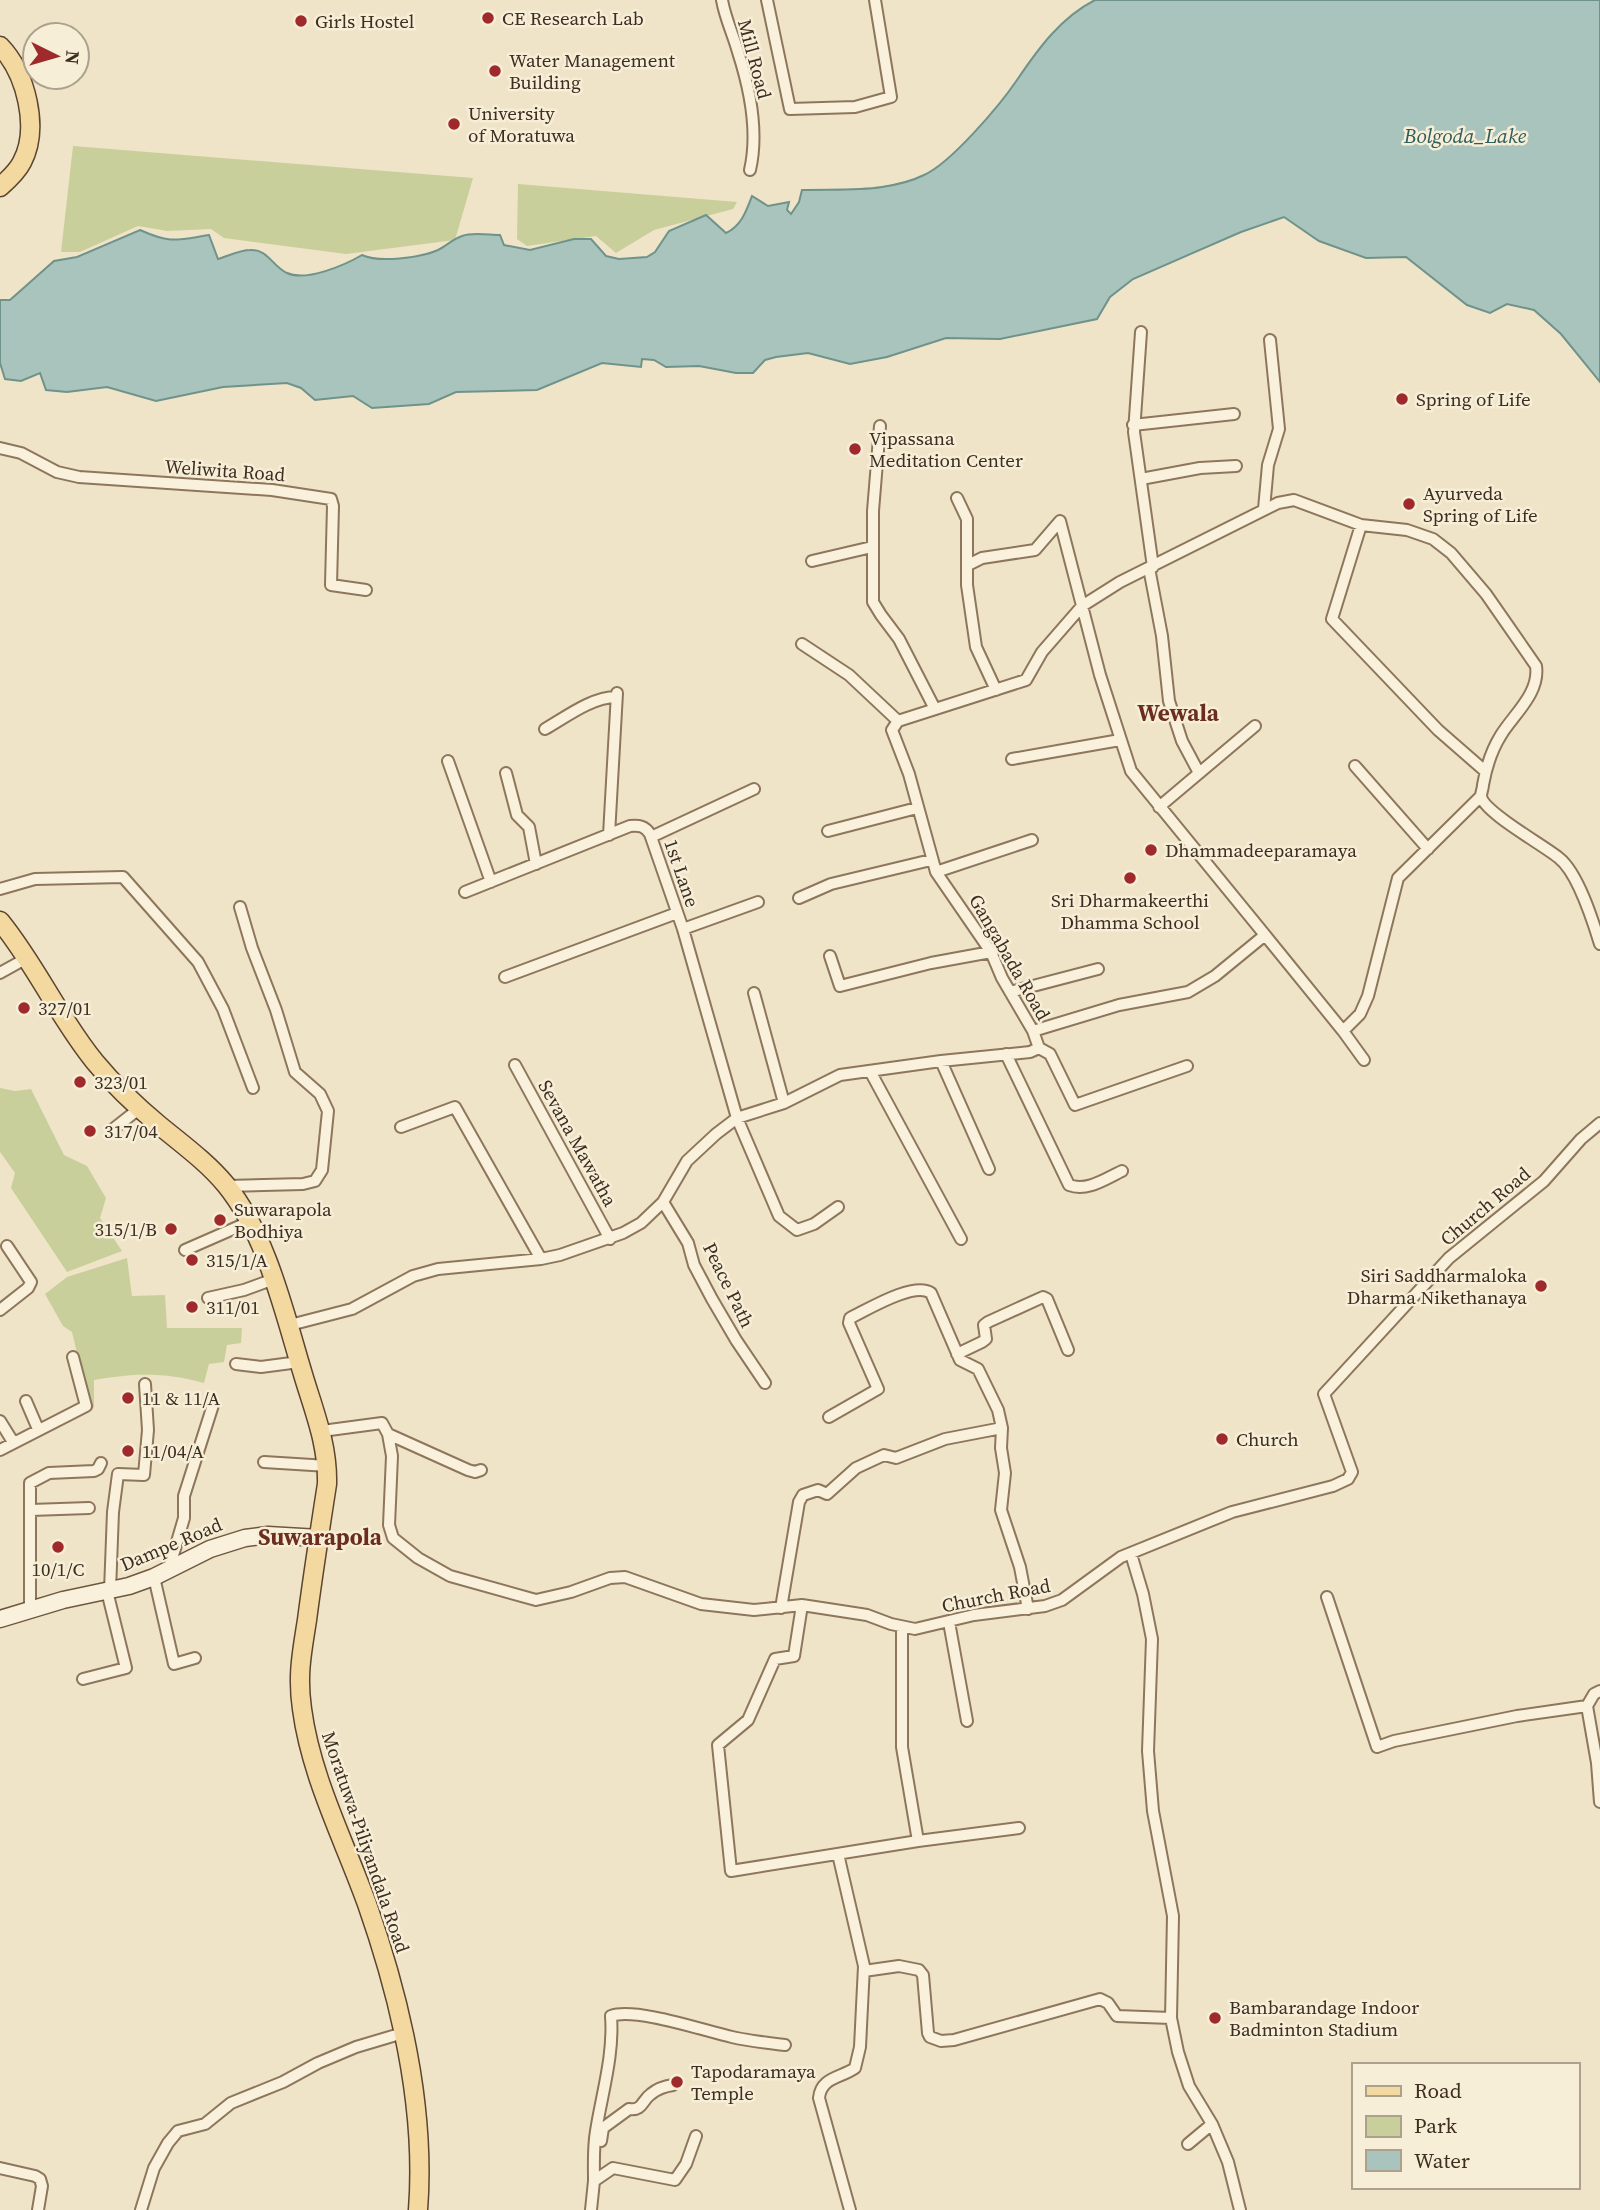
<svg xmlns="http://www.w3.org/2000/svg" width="1600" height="2210" viewBox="0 0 1600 2210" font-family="'Source Serif 4',serif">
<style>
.green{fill:#c9cf9b}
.water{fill:#a9c4bc;stroke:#6f938a;stroke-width:2}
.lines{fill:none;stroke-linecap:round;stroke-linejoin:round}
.street-casing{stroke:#8d765c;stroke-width:14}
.secondary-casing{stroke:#6f573f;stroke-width:19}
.primary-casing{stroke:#5b4430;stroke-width:21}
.street{stroke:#faf1dc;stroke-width:10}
.secondary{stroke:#faf1dc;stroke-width:16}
.primary{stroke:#f3d9a0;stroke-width:18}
.poi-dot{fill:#9e2a2b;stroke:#f7eed8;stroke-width:2.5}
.labels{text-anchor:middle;stroke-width:5;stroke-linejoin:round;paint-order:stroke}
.poi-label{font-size:19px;fill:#3d2e20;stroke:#f7eed8;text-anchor:start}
.street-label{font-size:19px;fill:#3d2e20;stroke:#f7eed8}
.water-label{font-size:21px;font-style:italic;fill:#2f5d5a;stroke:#f7eed8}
.quarter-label{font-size:23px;font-weight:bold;fill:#6b2e1e;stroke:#f7eed8}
</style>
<rect width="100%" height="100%" fill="#f0e4c8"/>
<path class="green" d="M73 146 473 178 455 240 346 254 224 238 211 229 167 231 138 226 80 252H61Z
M518 184 737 202 733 209 654 230 616 253 596 236 527 246 517 239Z
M0 1088 15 1091 31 1089 64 1155 87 1166 106 1198 100 1218 122 1251 67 1272 11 1188 15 1173 0 1152Z
M127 1258 132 1296 165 1295 167 1328H242L241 1343 227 1345 224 1362 209 1364 204 1383C164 1372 134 1373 94 1380V1407L90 1408 72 1332 63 1326 45 1294 67 1277Z"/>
<path class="water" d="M1095 0H1600V382L1561 334 1534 310 1507 304 1490 313 1467 305 1406 257 1366 258 1319 241 1284 217 1241 232 1133 279 1110 297 1097 319 1000 339 946 338 887 357 850 364 808 353 776 357 765 360 753 373H736L699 366 666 367 654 360 642 359 641 367 602 363 537 390 456 392 429 404 372 408 353 396 315 400 301 388 287 383 223 387 156 401 107 387 67 392 46 390 40 373 21 381 5 379 0 363V300H10L54 261 77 257 140 230C171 244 177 240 209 235L218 259C228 256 240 250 250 250 268 249 273 267 287 273 306 282 345 265 362 255 379 263 420 258 438 250 446 246 453 239 462 236 472 232 489 235 500 235L504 245 530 250 574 239H591L606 256 619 259 647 257 655 252 669 231 706 215 726 233C741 226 746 212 752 196L768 206 789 202 787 210 791 214 799 202 802 190C828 189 856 191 882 187 895 185 912 181 924 175 951 163 1000 105 1017 80 1038 49 1061 17 1095 0Z"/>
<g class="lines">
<defs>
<path id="street" d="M722 0C725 18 733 34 738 52 750 89 759 131 750 170
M767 0 790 109 855 107 891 97 875 0
M1141 332 1134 432 1153 567
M1133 425 1234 414
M880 426 873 511V602L881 615 899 639 935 709
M0 448 21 453 57 472 79 477 272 490 331 499 333 506 331 585 366 590
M1141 479 1200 468 1236 466
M957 498 967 519V585L976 647 996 690
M1264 509 1268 465 1279 429 1270 340
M1361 525 1332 619 1438 730 1485 771
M812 561 872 547
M968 565 982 558 1035 550 1060 521 1100 675 1131 771 1265 935 1215 976 1188 992 1119 1005 1033 1031
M1149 568 1162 636 1169 701 1182 741 1199 773
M802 644 849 675 898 721
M545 729C566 717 592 697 616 697
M1012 759 1120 740
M448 761 491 882
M1355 766 1428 849
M506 773 517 815 529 827 536 864
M1159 807 1255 726
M828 831 917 808
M609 835 617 693
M651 837 754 789
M936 872 1032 840
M0 889 35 879 123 877 198 962 223 1009 253 1088
M465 892 630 826C639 825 645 826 650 834L683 929 737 1118 779 1216 797 1230 814 1224 838 1207
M799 898 831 884 931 860
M683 929 758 902
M1265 935 1343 1031 1364 1060
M830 956 840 986 931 963 991 952
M0 973 27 958
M505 977 677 913
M1010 992 1098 969
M754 993 784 1103
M1343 1031 1360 1014 1368 996 1398 878 1481 796
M1039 1048 1050 1054 1075 1105 1187 1066
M1006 1054 1069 1185C1087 1192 1105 1179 1122 1171
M941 1061 989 1169
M515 1065 610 1239
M870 1071 961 1239
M401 1127 455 1107 541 1259
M112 1130 140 1108
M227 1186 303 1184 315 1181 322 1170 328 1111 320 1094 295 1072 276 1010 252 948 240 907
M663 1202 688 1243 694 1265 712 1299 736 1340 765 1383
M185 1250 249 1222
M208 1298 244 1290 274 1279
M0 1310 28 1288 31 1282 7 1246
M290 1325 352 1309 413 1276 438 1269 541 1259 560 1255 623 1233 641 1223 663 1202 687 1161 716 1134 737 1118 784 1103 840 1075 941 1061 1030 1052 1039 1048 1033 1031 1002 978 991 952 936 872 909 774 892 730 898 721 1026 680 1042 652 1082 606 1120 582 1278 503 1294 500 1361 525 1407 530 1433 539 1451 553 1486 594 1536 666C1540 693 1514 714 1501 735 1491 751 1486 768 1483 785 1483 789 1481 792 1481 796 1483 812 1545 846 1559 858 1578 873 1593 921 1600 944
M957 1354 982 1342 986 1339 984 1325 988 1322 1043 1297 1047 1299 1068 1350
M236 1364 261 1367 299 1362
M26 1401 38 1429
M829 1417 878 1389 849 1323 850 1318C867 1310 914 1281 931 1293L960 1360 978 1369 998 1410 1002 1428 1001 1448 1005 1473 1001 1510 1020 1567 1028 1609
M0 1421 13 1442
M322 1431 382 1423 388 1434 392 1456 389 1525 393 1538 418 1558 450 1576 536 1600 571 1592 610 1578 625 1577 701 1604 754 1610 802 1605 867 1615 891 1624 915 1629 974 1615 1045 1606 1062 1600 1121 1557 1232 1512 1333 1486 1348 1479 1352 1472 1324 1394 1449 1258 1544 1181 1581 1139 1600 1123
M388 1434 468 1470 475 1472 481 1470
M0 1450 86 1406 73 1357
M264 1462 328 1466
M31 1510 89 1508
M1131 1554 1143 1594 1152 1639 1148 1751 1153 1811 1173 1916 1171 2018 1178 2052 1189 2086 1212 2124 1228 2162 1240 2210
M169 1569 184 1518V1496L213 1405
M154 1577 174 1664 195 1658
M110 1591 113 1512 118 1474 144 1475 148 1430 145 1384
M1327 1597 1377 1747 1394 1741 1517 1716 1587 1706 1594 1694 1600 1691
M802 1605 794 1656 775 1659 748 1720 718 1745 731 1871 918 1841 1019 1828
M781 1608 799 1502 803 1495 818 1490 827 1494 856 1468 884 1455 896 1458 945 1439 1002 1428
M30 1609V1483L49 1473 94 1471 98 1469 101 1463
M949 1622 967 1721
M902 1627V1747L918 1841
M83 1679 126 1668 107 1591
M1587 1706 1597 1763 1600 1802
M838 1854 864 1966 860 2047 855 2068C841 2078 821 2077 819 2098L850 2210
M864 1971 899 1966 919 1970 923 1975 928 2033 930 2037 941 2041 954 2040 1100 1999 1108 2003 1117 2016 1171 2018
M601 2141 603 2128 629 2109C643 2111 642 2100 651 2094 657 2089 666 2086 673 2085
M1188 2144 1212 2124
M0 2168 35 2176 40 2179 42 2186 38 2210
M594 2181C594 2165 593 2148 596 2131 602 2093 614 2055 611 2016 635 2007 705 2031 732 2037 749 2041 768 2043 785 2045
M141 2210 154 2168 168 2143 178 2131 205 2124 231 2103 283 2082 318 2063 356 2047 403 2033
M591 2210 594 2181 613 2168 675 2180 686 2164 696 2136"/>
<path id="secondary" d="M0 1619 63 1600 129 1586 154 1577 210 1549 245 1538 268 1535 319 1538"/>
<path id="primary" d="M0 46C26 73 40 128 22 162 17 172 8 180 0 187
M0 921C36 965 59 1018 95 1062 114 1085 136 1106 159 1125 182 1144 207 1162 226 1185 266 1234 284 1311 302 1371 313 1409 328 1443 327 1484 320 1529 313 1574 307 1620 302 1652 297 1675 302 1709 311 1777 344 1840 367 1904 401 2001 426 2107 418 2210"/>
</defs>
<use href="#street" class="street-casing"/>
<use href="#secondary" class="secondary-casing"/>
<use href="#primary" class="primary-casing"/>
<use href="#street" class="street"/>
<use href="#secondary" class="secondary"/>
<use href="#primary" class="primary"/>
</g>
<g class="poi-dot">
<circle cx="488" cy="18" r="7"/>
<circle cx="301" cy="21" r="7"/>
<circle cx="495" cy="71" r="7"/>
<circle cx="454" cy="124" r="7"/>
<circle cx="1402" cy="399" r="7"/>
<circle cx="855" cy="449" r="7"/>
<circle cx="1409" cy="504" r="7"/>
<circle cx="1151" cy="850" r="7"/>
<circle cx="1130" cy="878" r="7"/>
<circle cx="24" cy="1008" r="7"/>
<circle cx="80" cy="1082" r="7"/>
<circle cx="90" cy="1131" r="7"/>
<circle cx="220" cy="1220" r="7"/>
<circle cx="171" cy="1229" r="7"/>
<circle cx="192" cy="1260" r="7"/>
<circle cx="1541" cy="1286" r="7"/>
<circle cx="192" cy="1307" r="7"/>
<circle cx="128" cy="1398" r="7"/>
<circle cx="1222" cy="1439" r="7"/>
<circle cx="128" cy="1451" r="7"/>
<circle cx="58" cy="1547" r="7"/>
<circle cx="1215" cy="2018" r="7"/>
<circle cx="677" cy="2082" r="7"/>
</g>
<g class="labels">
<g class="poi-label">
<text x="502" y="25">CE Research Lab</text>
<text x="315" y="28">Girls Hostel</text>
<text x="509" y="67">Water Management<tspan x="509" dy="22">Building</tspan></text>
<text x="468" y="120">University<tspan x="468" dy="22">of Moratuwa</tspan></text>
<text x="1416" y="406">Spring of Life</text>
<text x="869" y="445">Vipassana<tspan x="869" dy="22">Meditation Center</tspan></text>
<text x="1423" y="500">Ayurveda<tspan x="1423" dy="22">Spring of Life</tspan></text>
<text x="1165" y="857">Dhammadeeparamaya</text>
<text x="1130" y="907" text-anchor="middle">Sri Dharmakeerthi<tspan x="1130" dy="22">Dhamma School</tspan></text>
<text x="38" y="1015">327/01</text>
<text x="94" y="1089">323/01</text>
<text x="104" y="1138">317/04</text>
<text x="234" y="1216">Suwarapola<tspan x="234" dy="22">Bodhiya</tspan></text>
<text x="157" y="1236" text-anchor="end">315/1/B</text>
<text x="206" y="1267">315/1/A</text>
<text x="1527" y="1282" text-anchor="end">Siri Saddharmaloka<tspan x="1527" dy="22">Dharma Nikethanaya</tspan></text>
<text x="206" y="1314">311/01</text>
<text x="142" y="1405">11 &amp; 11/A</text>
<text x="1236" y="1446">Church</text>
<text x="142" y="1458">11/04/A</text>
<text x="58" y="1576" text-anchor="middle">10/1/C</text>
<text x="1229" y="2014">Bambarandage Indoor<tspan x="1229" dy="22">Badminton Stadium</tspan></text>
<text x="691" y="2078">Tapodaramaya<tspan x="691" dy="22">Temple</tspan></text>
</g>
<g class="street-label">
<text transform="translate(755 59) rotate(75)" y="7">Mill Road</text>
<text transform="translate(225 470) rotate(4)" y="7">Weliwita Road</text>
<text transform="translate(682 873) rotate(71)" y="7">1st Lane</text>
<text transform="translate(1010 957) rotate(60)" y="7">Gangabada Road</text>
<text transform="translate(578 1143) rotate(61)" y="7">Sevana Mawatha</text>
<text transform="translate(1485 1206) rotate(-40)" y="7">Church Road</text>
<text transform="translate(729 1285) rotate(64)" y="7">Peace Path</text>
<text transform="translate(171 1544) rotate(-23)" y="7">Dampe Road</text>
<text transform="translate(996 1595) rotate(-11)" y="7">Church Road</text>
<text transform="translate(366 1842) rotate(71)" y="7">Moratuwa-Piliyandala Road</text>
</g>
<g class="water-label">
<text x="1465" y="143">Bolgoda_Lake</text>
</g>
<g class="quarter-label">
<text x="1178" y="721">Wewala</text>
<text x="320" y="1545">Suwarapola</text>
</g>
</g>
<rect x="1352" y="2063" width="228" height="126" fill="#f7eed8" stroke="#ada18e" stroke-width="2"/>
<rect x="1366" y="2086" width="35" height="10" fill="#f3d9a0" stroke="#ada18e" stroke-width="2"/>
<text x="1414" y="2098" font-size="21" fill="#3d2e20">Road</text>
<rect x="1366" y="2116" width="35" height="21" fill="#c9cf9b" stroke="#ada18e" stroke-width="2"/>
<text x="1414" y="2133" font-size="21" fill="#3d2e20">Park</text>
<rect x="1366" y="2150" width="35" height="21" fill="#a9c4bc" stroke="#ada18e" stroke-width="2"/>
<text x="1414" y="2168" font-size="21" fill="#3d2e20">Water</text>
<g transform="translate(56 56) rotate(95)"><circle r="33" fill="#f7eed8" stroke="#ada18e" stroke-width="2"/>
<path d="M0-5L12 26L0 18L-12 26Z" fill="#9e2a2b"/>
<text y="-10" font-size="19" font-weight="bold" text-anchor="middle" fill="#3d2e20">N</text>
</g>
</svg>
